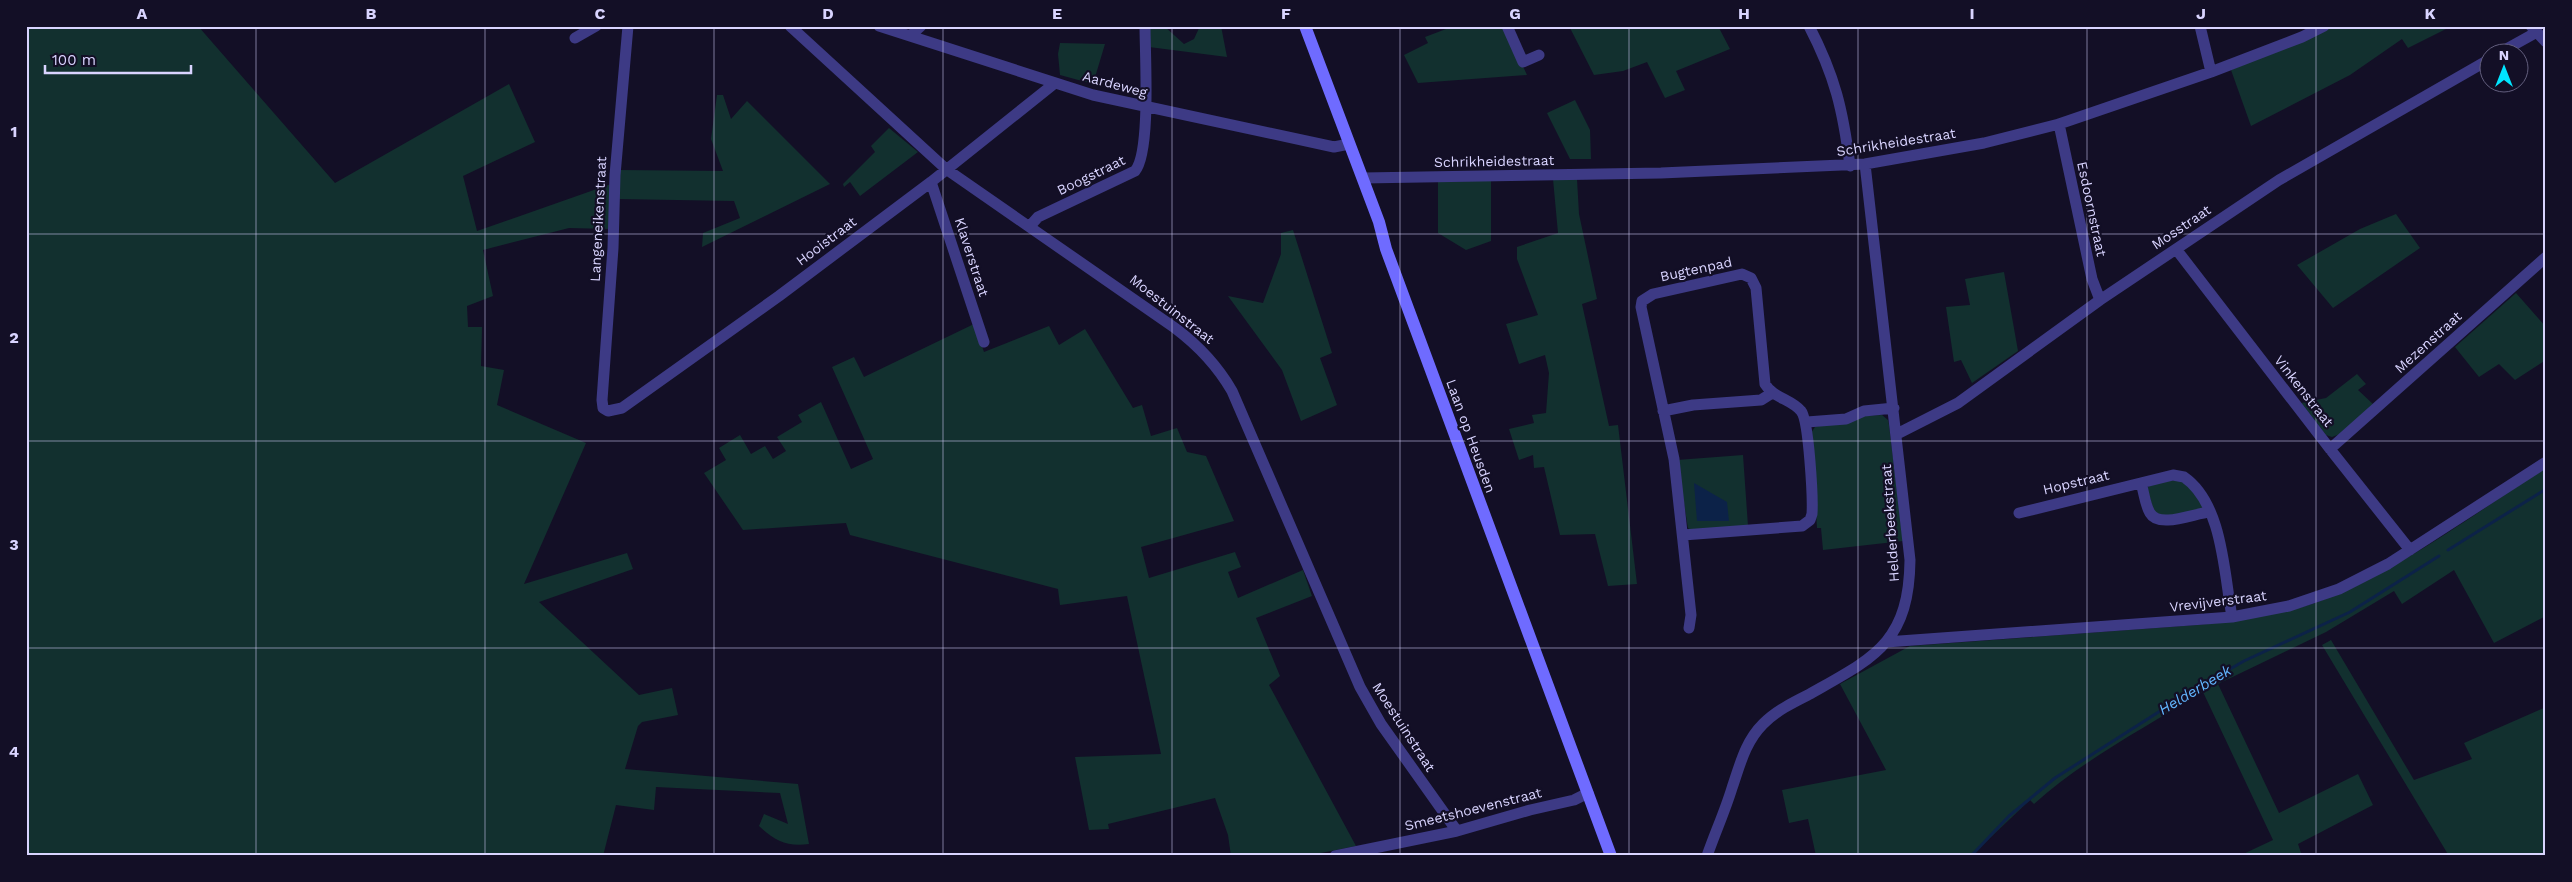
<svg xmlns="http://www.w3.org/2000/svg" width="2572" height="882" viewBox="0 0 2572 882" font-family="'Work Sans',sans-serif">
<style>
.green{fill:#12302f}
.water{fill:#0c2248}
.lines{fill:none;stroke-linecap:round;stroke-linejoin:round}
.stream{stroke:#0c2248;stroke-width:3}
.street{stroke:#3d3a85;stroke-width:11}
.secondary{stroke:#6f6bff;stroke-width:12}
.grid{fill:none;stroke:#d9d4ff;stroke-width:1;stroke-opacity:0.55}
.labels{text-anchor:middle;stroke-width:4.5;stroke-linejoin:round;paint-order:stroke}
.street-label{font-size:14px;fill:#d9d4ff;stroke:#130f26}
.water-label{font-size:15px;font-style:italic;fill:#62b6ff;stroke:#130f26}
.neatline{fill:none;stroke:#d9d4ff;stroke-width:2}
.grid-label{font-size:16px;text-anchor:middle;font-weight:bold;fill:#d9d4ff}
</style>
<rect width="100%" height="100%" fill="#130f26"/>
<path class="green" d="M26 26H198L335 183 509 84 535 142 463 176 477 231 611 184 610 229 569 228 483 250 493 296 467 306 468 327H482L481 366 504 370 497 405 586 443 524 584 627 553 633 569 539 602 639 695 672 688 678 715 642 722 638 726 625 769 798 784 809 844C787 847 775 841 759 826L764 814 788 824 780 793 656 787 654 810 616 805 603 856H26Z
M1148 26H1164L1184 44 1194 39 1200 26H1221L1227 57 1149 47Z
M1454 26H1504L1527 75 1418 83 1404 55 1428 43 1425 37Z
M1569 26H1718L1730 49 1676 71 1685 90 1665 98 1647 62 1623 71 1594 75Z
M2333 26H2452L2408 48 2402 39 2350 75 2251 126 2231 70Z
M1060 43 1105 44 1093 84 1060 75 1058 54Z
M717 95H723L731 119 747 101 830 184 702 247 703 233 740 218 734 201 618 199 619 170 723 171 711 139Z
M1575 100 1590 130 1591 159H1570L1547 113Z
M889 128 918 152 860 196 850 182 844 187 843 184 875 152 871 146Z
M1553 179H1577L1579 214 1597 299 1582 304 1609 426 1618 425 1637 584 1608 586 1595 534 1560 535 1544 467 1534 468 1533 455 1519 460 1509 429 1534 423 1532 415 1546 413 1549 373 1545 355 1519 364 1506 324 1538 315 1517 259V247L1558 233Z
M1491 180V241L1466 250 1438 233V182Z
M2396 214 2420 248 2333 308 2297 265 2360 229Z
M1293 230 1332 353 1320 358 1337 405 1301 421 1282 370 1228 296 1263 303 1281 254V233Z
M2004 272 2018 351 1972 383 1961 360 1954 362 1946 307 1970 305 1965 279Z
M2516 293 2546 327V360L2515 380 2499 364 2479 377 2455 347Z
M974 324 984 352 1049 326 1059 345 1085 329 1133 408 1142 405 1151 436 1177 428 1187 452 1206 456 1234 521 1141 547 1149 578 1235 552 1241 567 1228 572 1238 598 1303 570 1312 596 1256 618 1280 676 1269 685 1356 846 1306 856H1231L1228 835 1215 798 1108 824 1109 829 1089 830 1075 757 1161 754 1127 596 1060 605 1058 589 850 535 846 523 743 530 704 473 726 460 719 448 740 435 751 454 765 446 773 459 786 451 777 437 802 422 798 415 821 402 851 469 873 459 832 367 854 357 864 377Z
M2357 374 2366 384 2358 390 2373 404 2340 434 2332 437 2326 435 2301 403 2326 398Z
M1882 415 1888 420 1889 425 1903 541 1823 550 1821 528H1817L1811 433 1815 427 1861 416Z
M1743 455 1748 526 1691 530 1688 528 1677 460Z
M2546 468V616L2494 643 2454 570 2402 604 2394 591 2326 632 2218 684 2279 813 2358 774 2373 805 2298 844 2302 856H2239L2273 840 2203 692C2146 727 2084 759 2034 804L2030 800 1973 854 1974 856H1816L1808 819 1789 823 1782 790 1886 770 1840 684 1910 646 2197 625C2235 621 2288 614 2323 600 2404 568 2473 514 2546 468Z
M2185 480 2203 507 2201 509 2167 519 2155 515 2147 488 2153 482Z
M2331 640 2414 780 2472 759 2464 743 2546 707V856H2449L2322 645Z"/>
<path class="water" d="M1694 483 1727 502 1729 521H1697Z"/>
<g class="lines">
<path class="stream" d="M2448 550 2546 489
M1971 856 2009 816 2055 778 2190 692 2244 661 2350 612 2439 556"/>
<path class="street" d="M628 26 615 175 613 248 602 400 603 408 608 411 622 408 779 296 931 182 1055 83
M790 26 946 169 1175 328C1199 346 1217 365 1232 391L1360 687 1381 724 1457 831
M879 26 1093 95 1334 147 1349 144
M1507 26 1523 62 1539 55
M1809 26C1835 76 1843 110 1850 166
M2200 26 2211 72
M2531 26 2546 42
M910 36 921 26
M575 38 596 26
M2501 52 2537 32
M2059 124 2092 279 2100 300
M1363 178 1661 173 1865 164 1984 143 2059 124 2211 72 2302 37 2324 26
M931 182 984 342
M1030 226 1038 217 1135 171C1151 153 1145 55 1145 26
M2176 249 2330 449 2410 550
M1663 411 1693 405 1761 400 1772 393
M1807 422 1846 419 1864 411 1894 408
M1897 434 1958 403 2100 300 2279 180 2490 59
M2330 449 2546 257
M2141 483C2144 492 2145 505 2150 513 2159 529 2195 513 2210 512
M2019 513 2173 475 2184 477C2223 504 2224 574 2232 617
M1683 535 1802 526 1810 520 1812 514C1813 499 1809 420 1801 411 1791 399 1773 398 1765 384L1756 288 1751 278 1742 274 1653 294 1642 301 1641 307 1674 459 1691 615 1689 628
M1886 642 2232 617 2289 606 2339 589 2388 564 2546 462
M1335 856 1457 831 1530 810 1574 800 1588 793
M1707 856C1715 833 1725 811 1732 788 1740 765 1745 742 1763 724 1776 711 1792 703 1808 695 1873 658 1909 644 1910 560L1865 164"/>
<path class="secondary" d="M1305 26 1379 222 1386 249 1611 856"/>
</g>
<path class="grid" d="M256 26V856M485 26V856M714 26V856M943 26V856M1172 26V856M1400 26V856M1629 26V856M1858 26V856M2087 26V856M2316 26V856M26 234H2546M26 441H2546M26 648H2546"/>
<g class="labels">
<g class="street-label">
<text transform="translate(1115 84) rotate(15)" y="5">Aardeweg</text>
<text transform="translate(1896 142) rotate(-9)" y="5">Schrikheidestraat</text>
<text transform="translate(1494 161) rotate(-1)" y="5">Schrikheidestraat</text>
<text transform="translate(1091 175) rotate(-26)" y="5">Boogstraat</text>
<text transform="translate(2092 209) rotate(78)" y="5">Esdoornstraat</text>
<text transform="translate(598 219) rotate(-87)" y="5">Langeneikenstraat</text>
<text transform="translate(2181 227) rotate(-34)" y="5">Mosstraat</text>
<text transform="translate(826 241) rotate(-37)" y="5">Hooistraat</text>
<text transform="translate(972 257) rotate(72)" y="5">Klaverstraat</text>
<text transform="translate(1696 269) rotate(-12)" y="5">Bugtenpad</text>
<text transform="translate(1172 309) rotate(38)" y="5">Moestuinstraat</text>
<text transform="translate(2428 342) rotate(-42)" y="5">Mezenstraat</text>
<text transform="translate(2304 391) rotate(52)" y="5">Vinkenstraat</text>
<text transform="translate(1471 436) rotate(70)" y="5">Laan op Heusden</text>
<text transform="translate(2076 482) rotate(-13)" y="5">Hopstraat</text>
<text transform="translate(1890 523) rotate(-94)" y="5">Helderbeekstraat</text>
<text transform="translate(2218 601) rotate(-7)" y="5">Vrevijverstraat</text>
<text transform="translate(1404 727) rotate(57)" y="5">Moestuinstraat</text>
<text transform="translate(1473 809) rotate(-14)" y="5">Smeetshoevenstraat</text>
</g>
<g class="water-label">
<text transform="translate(2195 690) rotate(-31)" y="5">Helderbeek</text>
</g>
</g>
<rect width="2572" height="882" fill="none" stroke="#130f26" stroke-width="55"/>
<g transform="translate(2504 68)"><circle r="24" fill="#130f26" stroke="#625e7d"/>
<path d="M0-4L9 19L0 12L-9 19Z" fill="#00e5ff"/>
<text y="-8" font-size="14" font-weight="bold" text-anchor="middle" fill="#d9d4ff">N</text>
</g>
<path d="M45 65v8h146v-8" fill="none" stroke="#d9d4ff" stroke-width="2.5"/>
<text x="52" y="65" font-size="15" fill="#d9d4ff" stroke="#130f26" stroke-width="4" paint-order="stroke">100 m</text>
<rect x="28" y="28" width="2516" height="826" class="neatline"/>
<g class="grid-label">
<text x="142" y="19">A</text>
<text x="371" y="19">B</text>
<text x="600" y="19">C</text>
<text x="828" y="19">D</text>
<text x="1057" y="19">E</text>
<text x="1286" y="19">F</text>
<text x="1515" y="19">G</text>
<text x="1744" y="19">H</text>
<text x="1972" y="19">I</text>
<text x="2201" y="19">J</text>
<text x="2430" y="19">K</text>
<text x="14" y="137">1</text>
<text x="14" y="343">2</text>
<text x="14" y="550">3</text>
<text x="14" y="757">4</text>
</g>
</svg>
